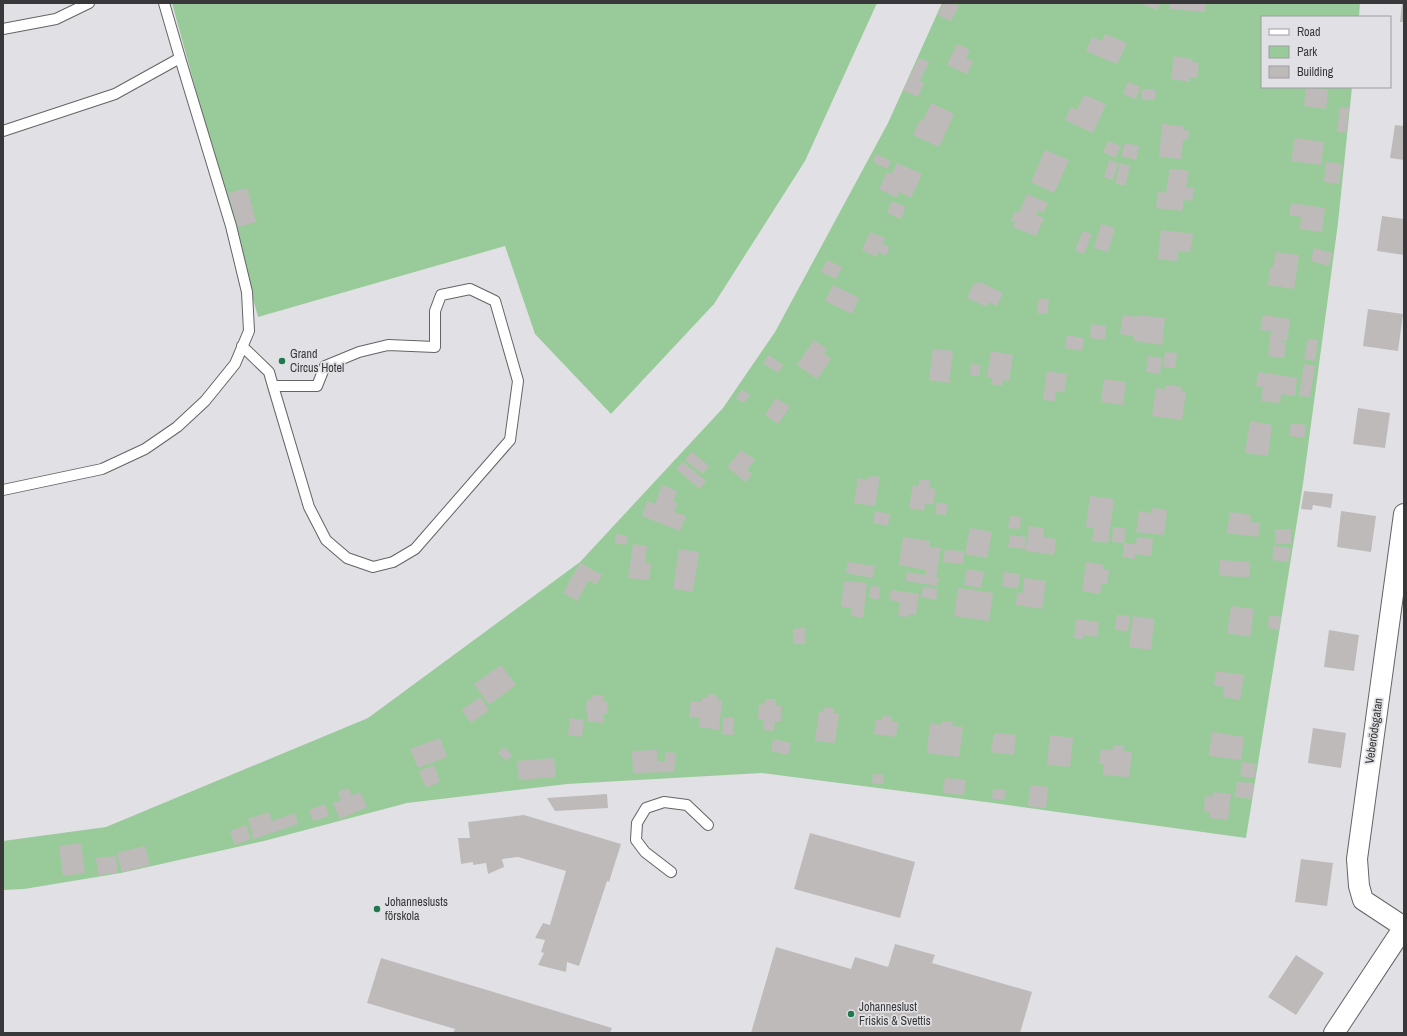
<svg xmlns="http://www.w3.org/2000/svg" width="1407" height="1036" viewBox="0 0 1407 1036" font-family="'Archivo Narrow',sans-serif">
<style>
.green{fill:#99cb9a}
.building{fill:#bfbaba}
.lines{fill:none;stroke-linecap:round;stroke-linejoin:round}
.service-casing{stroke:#646468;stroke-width:12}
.minor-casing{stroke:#646468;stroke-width:22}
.service{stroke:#fff;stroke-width:10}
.minor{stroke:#fff;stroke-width:20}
.poi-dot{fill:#20794e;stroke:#e1e1e5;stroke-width:1.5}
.labels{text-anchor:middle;stroke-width:3.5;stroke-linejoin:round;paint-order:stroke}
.poi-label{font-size:12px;fill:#38383a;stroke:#e1e1e5;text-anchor:start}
.street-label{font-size:12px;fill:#38383a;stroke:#e1e1e5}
</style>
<rect width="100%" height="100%" fill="#e1e1e5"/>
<path class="green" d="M172 3H877L805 161 714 304 611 414 535 334 505 246 258 317Z
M942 3H1360L1359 17H1262V87H1352L1338 223 1303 484 1246 838 986 802 762 773 567 784 407 803 264 841 121 873 24 889 3 890V841L106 827 368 718 580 562 723 408 775 332 888 123Z"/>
<path class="building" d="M943 3H952L959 6 951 21 938 15Z
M1138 3H1160L1158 10Z
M1170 3H1205V12L1169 9Z
M1402 3H1404V22H1400Z
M1105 34 1127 43 1117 64 1086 51 1092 37 1102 41Z
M957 44 970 50 966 58 973 61 967 74 947 65Z
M1174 56 1192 59V62L1199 63 1197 78H1190V82L1171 79Z
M919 58 929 62 920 81 924 83 918 97 903 90Z
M1128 82 1140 87 1136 99 1123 94Z
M1306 87 1328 90 1326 109 1304 106Z
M1141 89H1155V100H1142Z
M1084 95 1106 104 1093 133 1065 120 1071 107 1077 110Z
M931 103 954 114 939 147 913 135 920 120 923 121Z
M1340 107 1349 108 1346 133 1337 132Z
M1162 124 1184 126V130L1189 131 1188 140H1183L1181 159 1159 157Z
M1395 125 1404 126V160L1390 158Z
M1295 138 1324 142 1321 165 1291 161Z
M1108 141 1121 146 1115 158 1103 152Z
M1125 143 1139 146 1136 160 1121 156Z
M1045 150 1069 160 1054 193 1031 182Z
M876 154 891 161 887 169 873 162Z
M1109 160 1118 163 1113 180 1104 177Z
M1326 162 1342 164 1339 184 1324 182Z
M897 163 922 174 911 198 899 192 897 198 879 189 887 172 892 174Z
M1120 163 1130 166 1125 186 1115 183Z
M1170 169 1189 171 1186 187 1194 188 1192 201 1184 200 1182 211 1156 208 1158 192 1166 193Z
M247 188 256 222 238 227 228 193Z
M1027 194 1048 203 1043 213 1038 210 1036 215 1044 218 1036 236 1013 227 1015 222 1011 220 1015 211 1019 213Z
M892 201 906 207 901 219 887 213Z
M1291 203 1325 208 1322 232 1300 229 1301 217 1289 215Z
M1382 216 1404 219V255L1377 251Z
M1101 224 1115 228 1108 252 1094 248Z
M1161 230 1193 234 1190 252 1178 251 1177 261 1158 259Z
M1083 231 1092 234 1084 254 1075 250Z
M870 232 885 238 882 244 890 247 886 256 878 252 876 257 862 250Z
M1314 248 1332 253 1329 266 1311 261Z
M1276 252 1299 255 1294 289 1268 285 1270 268H1273Z
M827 260 842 267 836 279 821 272Z
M980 282 1003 293 997 306 989 302 987 307 967 298 973 285Z
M833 285 859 298 852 314 825 301Z
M1039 298 1049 300 1047 314 1037 313Z
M1368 309 1403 314 1398 351 1363 346Z
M1123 315 1137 317V315L1165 318 1162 345 1134 341V336L1120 334Z
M1263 315 1290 319 1287 341 1281 340V342L1286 343 1284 358 1268 356 1271 331 1260 330Z
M1091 324 1106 326 1105 340 1090 338Z
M1067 335 1084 338 1082 351 1065 348Z
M1308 339 1318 340 1315 361 1304 359Z
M814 340 827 349 824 353 831 359 817 379 797 365Z
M933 349 953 351 949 383 929 380Z
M991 351 1013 355 1009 381 1003 380 1002 386 991 384 992 378 987 377Z
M1165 352 1177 353 1175 368 1163 367Z
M769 355 783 365 778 373 763 363Z
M1148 356 1162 358 1160 374 1146 372Z
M971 364 981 365 979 376 970 375Z
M1304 364 1315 366 1310 397 1299 396Z
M1047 371 1067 374 1064 393 1056 391 1055 401 1043 400Z
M1258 372 1297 378 1295 396 1281 394 1280 403 1261 401 1263 387 1256 386Z
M1104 379 1126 382 1123 405 1101 402Z
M1166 385 1182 387 1181 391 1186 392 1182 420 1152 416 1156 388 1165 389Z
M742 389 750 395 744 403 736 398Z
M776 398 790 407 778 424 765 415Z
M1358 408 1390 413 1385 448 1353 444Z
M1250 421 1272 425 1268 456 1245 453Z
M1291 423 1306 425 1305 438 1289 436Z
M741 450 755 460 747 470 752 474 746 482 727 467Z
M692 452 709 466 703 474 685 460Z
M683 462 706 481 700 489 676 469Z
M869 476 880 477 875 506 854 503 858 478 868 480Z
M920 479 931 481 929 488 936 489 933 505 925 503 924 511 909 508 913 485 918 486Z
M662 485 677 491 673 502 678 503 674 512 686 516 680 531 642 516 647 501 655 504Z
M1304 491 1333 494 1331 508 1313 505 1312 510 1301 509Z
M1090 496 1114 499 1108 543 1092 541 1094 528 1086 527Z
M937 502 948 504 946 515 935 514Z
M1152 508 1167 510 1164 535 1136 532 1139 511 1151 513Z
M875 511 890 514 888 526 873 523Z
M1341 511 1376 516 1371 552 1337 547Z
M1230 512 1251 515 1250 522 1260 523 1258 537 1227 533Z
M1010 516 1021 517 1020 529 1008 528Z
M1029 526 1044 528 1043 537 1056 539 1054 555 1026 551Z
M1113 527 1126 528 1124 543 1136 544 1137 537 1153 539 1151 556 1135 554V559L1123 557 1124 543 1112 542Z
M970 528 992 532 987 558 965 554Z
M1275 529H1291V544H1275Z
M616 534 628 536 626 545 615 543Z
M1010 535 1026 537 1025 549 1008 547Z
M903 537 930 541V547L941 548 936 577 939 578 937 586 906 581 907 572 925 575 926 570 899 565Z
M633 544 647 546 645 563 651 564 649 580 628 578Z
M1274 546 1291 548 1288 562 1272 560Z
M679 549 699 552 693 592 673 589Z
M945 550 964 551 963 564 943 562Z
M1220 560 1250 562 1249 577 1219 576Z
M848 562 875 566 873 578 846 573Z
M1086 562 1104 565 1103 570H1109L1107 584H1102L1100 594 1082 591Z
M580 563 602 575 596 585 589 580 577 601 563 593Z
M967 569 984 572 981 588 964 585Z
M1004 572 1020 574 1018 589 1002 586Z
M1024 578 1046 581 1042 609 1016 605 1017 592 1023 593Z
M844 581 867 583 863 618 851 616 852 608 841 607Z
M871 586 880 587 879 599 869 598Z
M923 587 938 589 936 600 921 597Z
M958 588 993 593 989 621 954 616Z
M891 590 919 594 916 615 909 614 908 617 898 616 900 602 889 600Z
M1231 606 1254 609 1250 637 1227 633Z
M1117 615 1130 616 1128 631 1115 630Z
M1269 615 1281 617 1279 630 1268 628Z
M1133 616 1154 619 1151 650 1129 647Z
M1076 619 1099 622 1097 637 1084 635 1083 639 1074 638Z
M805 628V644H793V629Z
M1329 630 1359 635 1354 671 1324 667Z
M501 665 516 685 489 705 474 684Z
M1216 671 1244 675 1240 700 1223 697 1224 687 1214 685Z
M708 694 717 695V700H722L719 730 699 727 700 718 689 717 691 701 702 702V698H707Z
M592 695 604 696 603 701H608L607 714H604L603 723 587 721 588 713 586 712 587 699 591 700Z
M480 697 489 710 471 723 462 710Z
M765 699H776V706H781V721H775L774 731 763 730V720L758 719 759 704 764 705Z
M824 707 834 708 833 713 839 714 835 743 815 741 819 711 823 712Z
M883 715 892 717V722H898L896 737 874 734 876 720H882Z
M570 718 584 720 582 737 568 735Z
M723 718H734L733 735 722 734Z
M942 721 953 722 952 726 963 727 959 757 927 753 930 723 941 725Z
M1313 728 1346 733 1341 768 1308 763Z
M1212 732 1244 737 1241 760 1209 756Z
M994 733 1016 735 1014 755 991 752Z
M1050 735 1073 738 1070 767 1047 765Z
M440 738 447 757 418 768 410 749Z
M773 739 791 743 788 755 771 751Z
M1114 745 1124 746 1123 751 1132 752 1129 777 1103 775 1104 764H1099L1101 749 1113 750Z
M504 747 512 755 506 761 498 753Z
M657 750V761L665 762V752L676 753 674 772 633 773 632 751Z
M554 758 556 777 519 780 517 761Z
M1242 762 1256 764 1255 778 1240 776Z
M434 765 440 782 426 788 419 771Z
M873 774 884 775 883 784 872 783Z
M945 778 966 780 964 795 943 793Z
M1237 782 1254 783 1252 799 1235 797Z
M1030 785 1048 787 1046 808 1028 806Z
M348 788 352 796 360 792 367 807 340 819 333 803 341 800 338 792Z
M993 789 1006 790 1004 800 992 799Z
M1213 792 1231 794 1228 820 1210 818V812L1204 811 1205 796 1212 797Z
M607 794 608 808 555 811 547 798Z
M325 804 329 816 313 821 309 810Z
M269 812 272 821 295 813 298 824 254 839 248 819Z
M524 815 621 844 609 882 607 881 579 966 567 962 566 972 538 965 544 953 541 952 545 940 535 938 543 923 550 925 566 871 518 857 502 859 504 867 488 874 486 863 473 865V862L461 864 458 838H470L468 822Z
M246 825 251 839 235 845 230 831Z
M810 833 915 862 900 918 794 889Z
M81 843 85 873 63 876 59 846Z
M145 846 150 865 122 872 117 853Z
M116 856 118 873 98 875 96 858Z
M1301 859 1333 863 1327 906 1295 902Z
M895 944 935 955 932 963 1032 992 1020 1033H751L776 947 851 969 855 957 888 967Z
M1296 955 1324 973 1296 1015 1268 997Z
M381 958 612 1028 610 1033H453L455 1029 367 1003Z"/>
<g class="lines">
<defs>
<path id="service" d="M3 29 56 19 89 3
M3 131 115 94 180 58 164 3
M242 346 269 372 273 386 309 507 326 540 347 558 373 567 393 562 415 549 510 440 518 381 495 301 470 289 441 295 435 311V347L388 345 359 352 325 366 317 386H273
M3 490 102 469 145 449 177 427 205 401 235 364 249 331 247 292 231 226 180 58
M671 872 645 852 636 840 637 823 646 808 664 802 687 805 708 825"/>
<path id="minor" d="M1404 514 1357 859 1359 886 1363 900 1404 927
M1334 1033 1404 927"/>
</defs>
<use href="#service" class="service-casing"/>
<use href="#minor" class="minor-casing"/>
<use href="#service" class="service"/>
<use href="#minor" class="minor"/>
</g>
<g class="poi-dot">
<circle cx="282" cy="361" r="4"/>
<circle cx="377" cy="909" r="4"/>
<circle cx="851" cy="1014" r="4"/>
</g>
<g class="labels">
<g class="poi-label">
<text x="290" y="358">Grand<tspan x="290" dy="14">Circus Hotel</tspan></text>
<text x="385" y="906">Johanneslusts<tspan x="385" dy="14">förskola</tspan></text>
<text x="859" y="1011">Johanneslust<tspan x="859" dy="14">Friskis &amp; Svettis</tspan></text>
</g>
<g class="street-label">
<text transform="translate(1374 731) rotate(-82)" y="4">Veberödsgatan</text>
</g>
</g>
<rect width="1407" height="1036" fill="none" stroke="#38383a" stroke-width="8"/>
<rect x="1261" y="16" width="130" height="72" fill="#e1e1e5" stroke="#9d9da1"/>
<rect x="1269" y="29" width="20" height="6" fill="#ffffff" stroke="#9d9da1"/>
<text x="1297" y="36" font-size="12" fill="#38383a">Road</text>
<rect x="1269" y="46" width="20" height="12" fill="#99cb9a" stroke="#9d9da1"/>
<text x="1297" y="56" font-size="12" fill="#38383a">Park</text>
<rect x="1269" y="66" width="20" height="12" fill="#bfbaba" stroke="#9d9da1"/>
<text x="1297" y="76" font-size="12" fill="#38383a">Building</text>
</svg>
